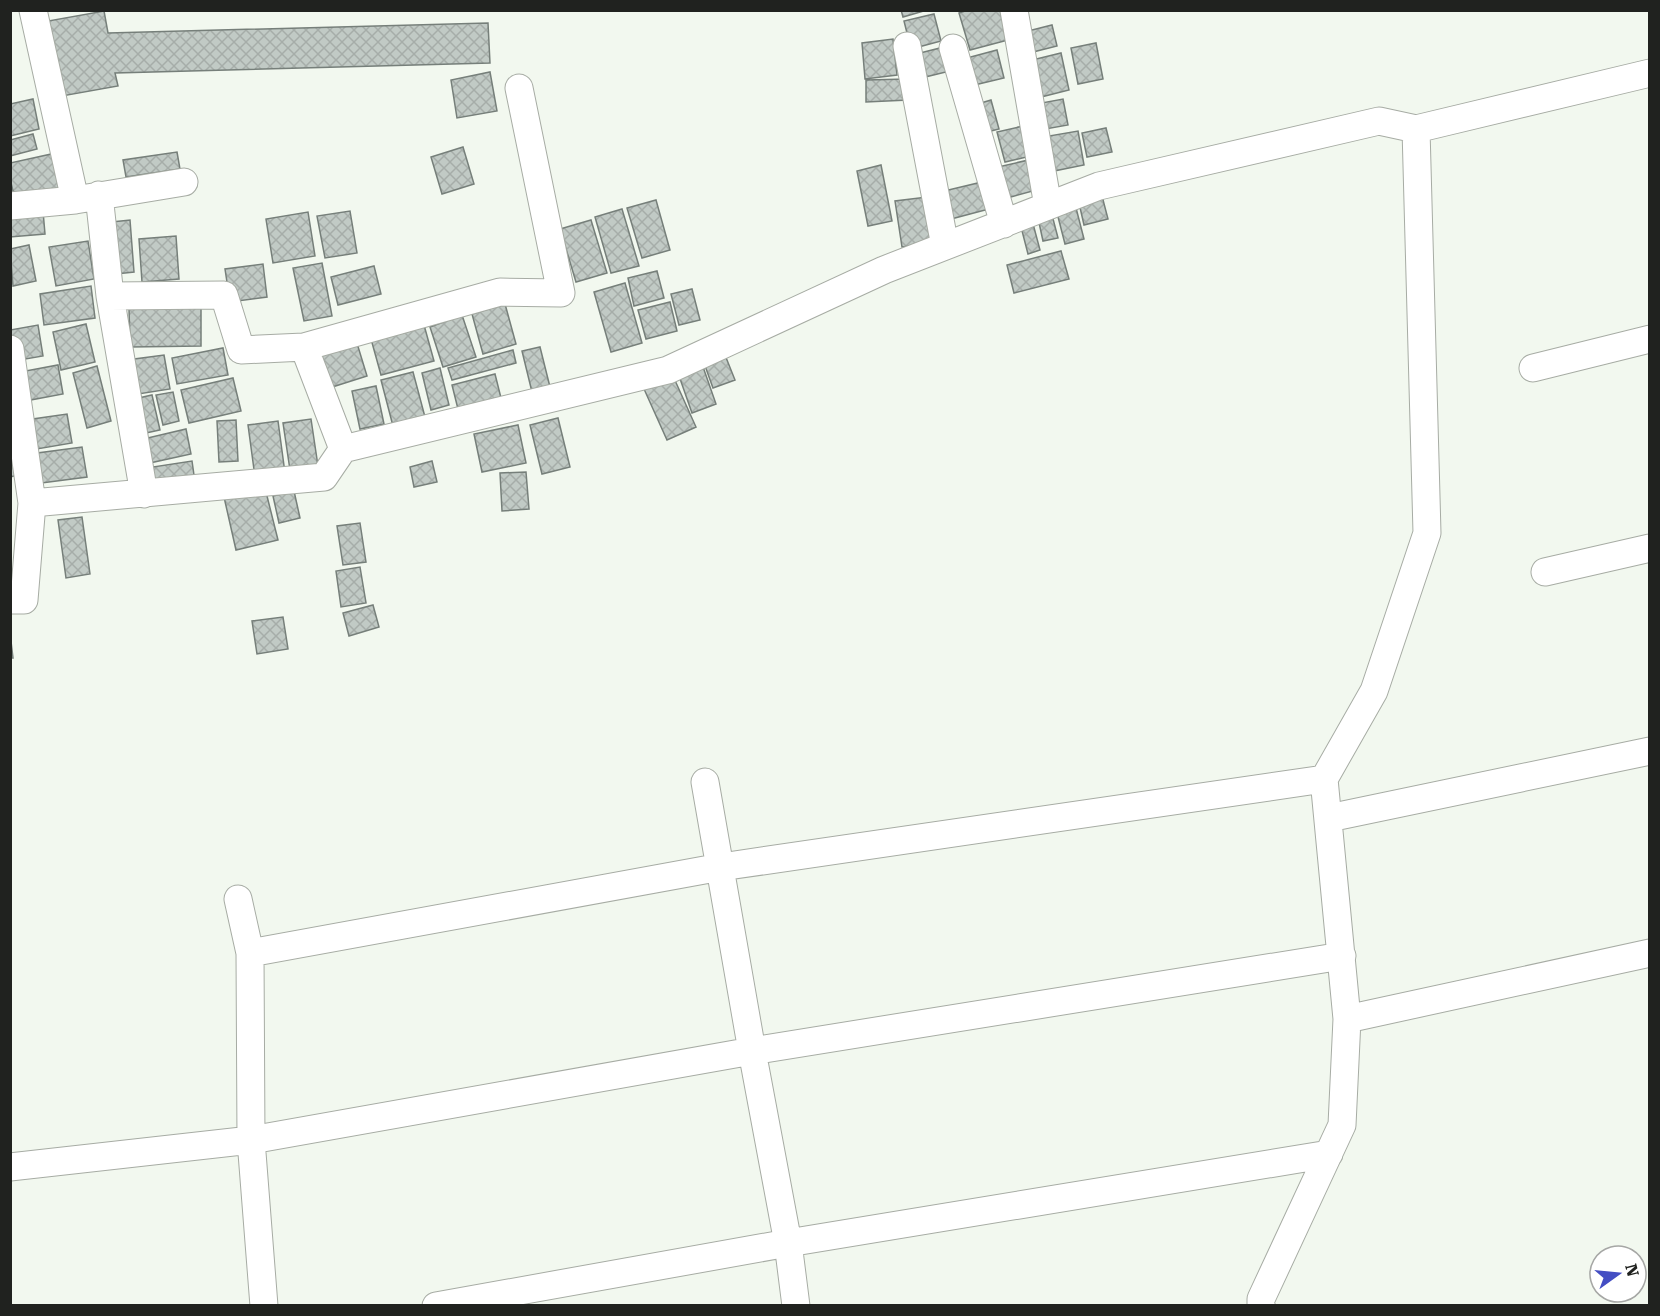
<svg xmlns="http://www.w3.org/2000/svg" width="1660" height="1316" viewBox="0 0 1660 1316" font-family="'Roboto Serif',serif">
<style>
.building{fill:url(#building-cross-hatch);stroke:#767f7a;stroke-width:1.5}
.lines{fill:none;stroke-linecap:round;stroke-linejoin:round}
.minor-casing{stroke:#a7aca4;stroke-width:29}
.minor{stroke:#fff;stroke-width:27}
</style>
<defs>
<pattern id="building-cross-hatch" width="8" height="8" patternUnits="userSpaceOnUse" patternTransform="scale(1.5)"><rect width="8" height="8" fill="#c1cac5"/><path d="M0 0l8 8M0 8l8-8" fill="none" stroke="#a6ada9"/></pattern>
</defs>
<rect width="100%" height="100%" fill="#f2f8ef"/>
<path class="building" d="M901 10H927L903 17Z
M968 10H1000L1008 40 970 50 959 13Z
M104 11 108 33 488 23 490 63 115 73 118 86 62 96 48 21Z
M934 14 941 41 911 49 904 21Z
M1052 25 1057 46 1029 53 1024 32Z
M893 39 897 75 865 79 862 43Z
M1096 43 1103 79 1078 84 1071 48Z
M944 47 950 71 917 79 912 55Z
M997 50 1004 78 970 86 963 59Z
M1061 53 1069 90 1037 98 1028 61Z
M490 72 497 111 457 118 451 80Z
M907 79 908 100 866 102V80Z
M33 99 39 129 10 136V104Z
M1063 99 1068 125 1040 130 1036 104Z
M991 100 999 129 979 134 971 106Z
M1023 126 1031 156 1005 162 997 132Z
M1106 128 1112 152 1087 157 1082 133Z
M1078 131 1084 165 1049 172 1043 137Z
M33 134 37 149 10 156V140Z
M463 147 474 184 442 194 431 157Z
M177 152 180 169 126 177 123 160Z
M56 153 64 188 15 199 10 179V163Z
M1033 159 1040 189 1007 198 998 167Z
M881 165 892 221 868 226 857 171Z
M982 182 989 209 951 219 944 191Z
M1102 196 1108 219 1084 225 1079 203Z
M927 197 934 243 902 247 895 201Z
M656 200 670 250 642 258 627 208Z
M1075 204 1084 239 1065 244 1056 209Z
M622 209 639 266 611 273 595 217Z
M43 211 45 234 10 237V214Z
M350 211 357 253 325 258 317 216Z
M308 212 315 256 273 263 266 219Z
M1052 215 1058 238 1043 241 1038 218Z
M130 220 134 272 116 274 112 222Z
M591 220 607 273 576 282 560 229Z
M1032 220 1040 250 1028 254 1020 223Z
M176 236 179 279 142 282 139 239Z
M88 241 94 279 56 286 49 247Z
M29 245 36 281 13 286 10 249Z
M1061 251 1069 279 1014 293 1007 265Z
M322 263 332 316 304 321 293 268Z
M263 264 267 297 230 302 225 269Z
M374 266 381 294 338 305 331 277Z
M657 271 664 298 634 306 628 278Z
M625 283 642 343 611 352 594 292Z
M91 286 95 318 44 325 40 294Z
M692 289 700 320 679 325 671 294Z
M670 302 677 331 646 339 638 310Z
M505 304 516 344 483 354 472 314Z
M201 307V346L130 347 129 308Z
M462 315 476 357 443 367 430 327Z
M86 324 95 362 61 370 53 332Z
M38 325 43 356 14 361 10 330Z
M424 325 434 361 381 375 371 339Z
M356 340 367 376 326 389 315 354Z
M540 347 550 387 532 392 522 351Z
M223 348 228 375 177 384 172 358Z
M513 350 516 363 452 380 448 368Z
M164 355 170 389 132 395 127 360Z
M725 355 735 380 713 388 704 363Z
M702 364 716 404 692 413 678 373Z
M58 365 63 394 25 401 20 372Z
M97 366 111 421 87 428 73 373Z
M440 368 449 405 431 410 422 373Z
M413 372 425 417 393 426 381 380Z
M495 374 502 402 459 413 452 385Z
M673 376 696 427 667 440 644 389Z
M233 378 241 411 189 423 181 390Z
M376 386 384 424 360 429 352 391Z
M173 392 179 421 163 425 156 395Z
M152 395 160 430 141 434 134 399Z
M67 414 72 443 31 450 26 420Z
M558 418 570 467 542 474 530 425Z
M311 419 318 466 290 470 283 423Z
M236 420 238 461 219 462 217 421Z
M278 421 285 473 255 477 248 425Z
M518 425 526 463 482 472 474 434Z
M186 429 191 454 145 464 139 440Z
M10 445 18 475 10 477Z
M82 447 87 477 34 484 30 454Z
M192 461 195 482 150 489 146 468Z
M432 461 437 482 414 487 410 467Z
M526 472 529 509 502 511 500 473Z
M265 488 278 540 236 550 224 497Z
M294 491 300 518 279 523 273 496Z
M82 517 90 574 66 578 58 520Z
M360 523 366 562 343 565 337 526Z
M360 567 366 603 341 607 336 571Z
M373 605 379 627 349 636 343 613Z
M283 617 288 649 257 654 252 621Z
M10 633 13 658H10Z"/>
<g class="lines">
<defs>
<path id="minor" d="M33 10 75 200
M1014 10 1048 206
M907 46 945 246
M953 48 1004 224
M99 195 110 296 144 494
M10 206 75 200 184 182
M110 296 224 295 241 350 304 347 500 292 561 293 519 88
M304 347 343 449
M10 349 32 503 24 600H10
M1533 368 1650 339
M32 503 324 477 343 449 668 370 884 270 1099 186 1379 121 1416 129 1650 73
M1545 572 1650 548
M705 782 752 1051 788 1243 796 1306
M1329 818 1650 751
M238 899 250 953 251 1140 264 1306
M250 953 721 867 1324 779
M1347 1019 1650 953
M10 1167 251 1140 752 1051 1342 956
M436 1306 788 1243 1329 1154
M1261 1306V1299L1342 1125 1347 1019 1324 779 1374 691 1427 533 1416 129"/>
</defs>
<use href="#minor" class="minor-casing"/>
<use href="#minor" class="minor"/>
</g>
<rect width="1660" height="1316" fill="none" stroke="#20221f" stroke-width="24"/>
<g transform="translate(1618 1274) rotate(75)"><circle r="28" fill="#ffffff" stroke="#a6a7a5" stroke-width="1.5"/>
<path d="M0-4.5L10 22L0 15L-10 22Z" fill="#444ec3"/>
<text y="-9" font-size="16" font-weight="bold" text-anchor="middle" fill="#20221f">N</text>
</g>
</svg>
